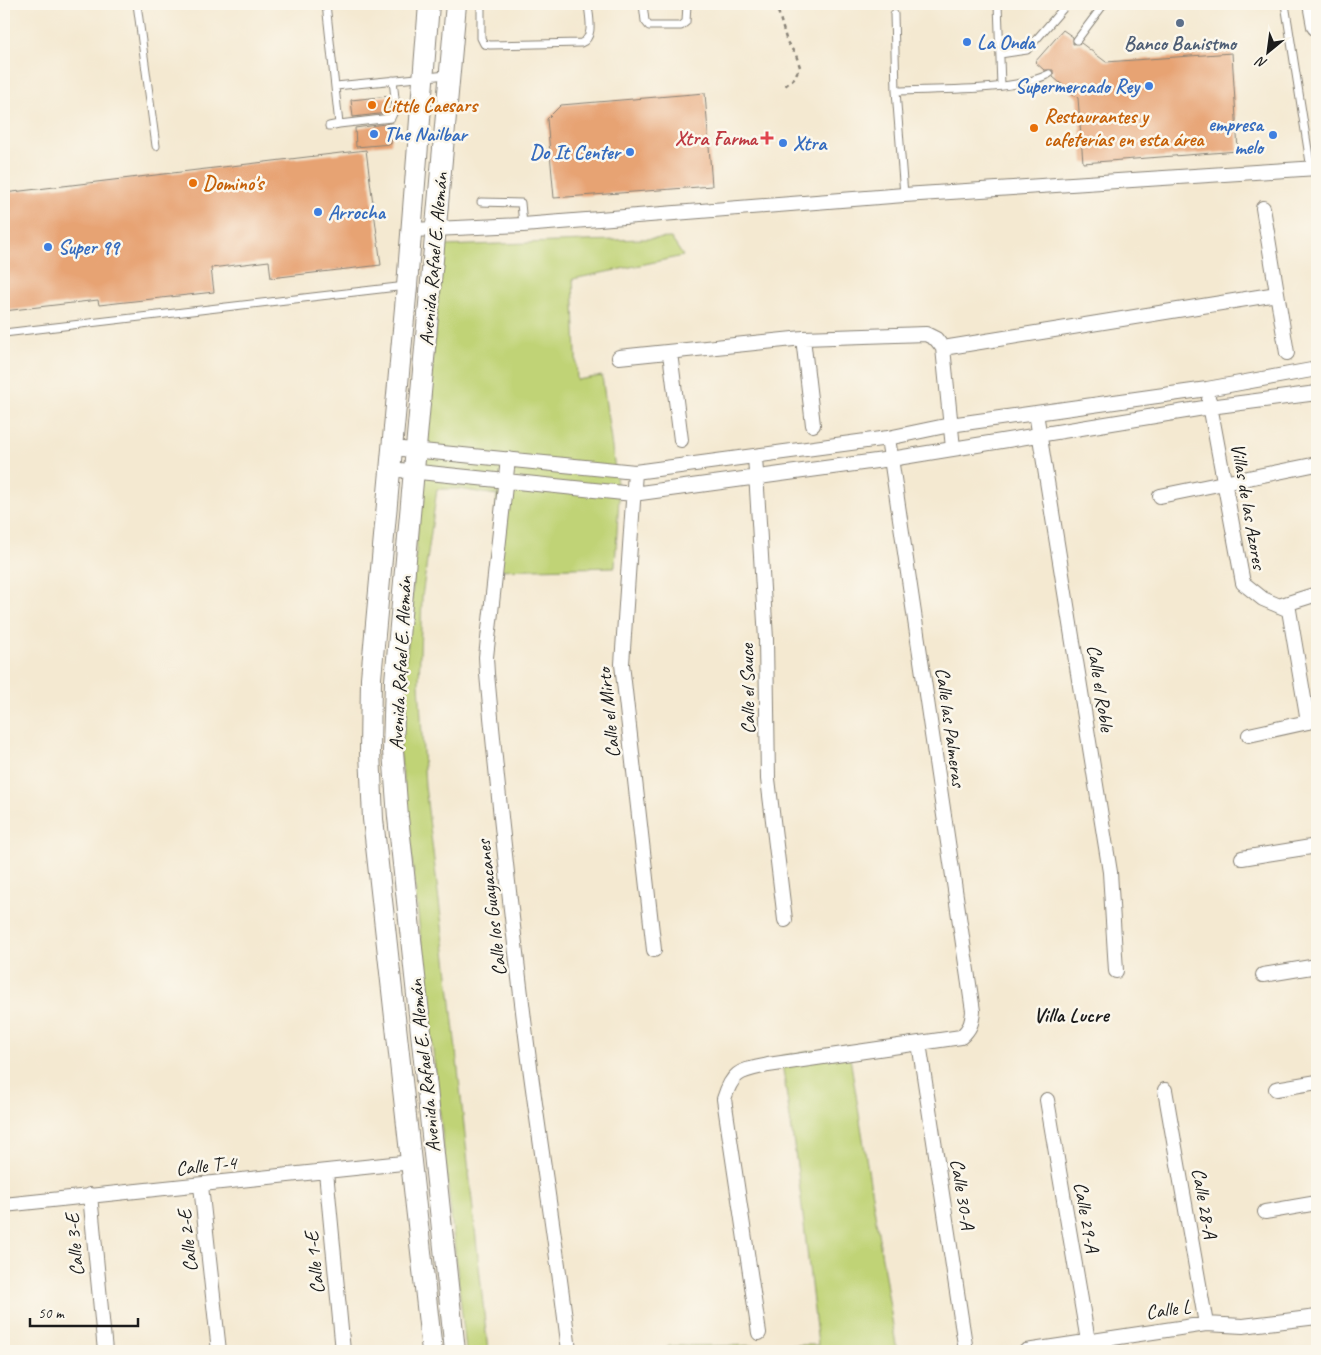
<svg xmlns="http://www.w3.org/2000/svg" width="1321" height="1355" viewBox="0 0 1321 1355" font-family="Caveat,sans-serif">
<style>
.green{fill:#c0d376;stroke:#6e7849}
.building{fill:#e7a373}
.lines{fill:none;stroke-linecap:round;stroke-linejoin:round}
.lane-casing{stroke:#888276;stroke-width:9}
.street-casing{stroke:#888276;stroke-width:16}
.secondary-casing{stroke:#888276;stroke-width:22}
.path{stroke:#888276;stroke-width:2.5;stroke-dasharray:4 4;stroke-linecap:butt}
.lane{stroke:#fff;stroke-width:7}
.street{stroke:#fff;stroke-width:14}
.secondary{stroke:#fff;stroke-width:20}
.service-dot{fill:#5c6f8a;stroke:#fbf7ec;stroke-width:2}
.shop-dot{fill:#3f7fe0;stroke:#fbf7ec;stroke-width:2}
.food-dot{fill:#e8710a;stroke:#fbf7ec;stroke-width:2}
.health-dot{fill:#e0444e;stroke:#fbf7ec;stroke-width:2}
.labels{text-anchor:middle;stroke-width:5;stroke-linejoin:round;paint-order:stroke}
.shop-label{font-size:20px;font-weight:bold;fill:#366cbe;stroke:#fbf7ec;text-anchor:start}
.service-label{font-size:20px;font-weight:bold;fill:#4e5e75;stroke:#fbf7ec}
.food-label{font-size:20px;font-weight:bold;fill:#c56008;stroke:#fbf7ec;text-anchor:start}
.health-label{font-size:20px;font-weight:bold;fill:#be3a42;stroke:#fbf7ec;text-anchor:end}
.street-label{font-size:20px;fill:#1c1c1c;stroke:#fbf7ec}
.neighbourhood-label{font-size:21px;font-weight:bold;fill:#1c1c1c;stroke:#fbf7ec}
</style>
<rect width="100%" height="100%" fill="#fbf7ec"/>
<filter id="ink" filterUnits="userSpaceOnUse"><feTurbulence type="fractalNoise" baseFrequency=".02" numOctaves="2"/><feDisplacementMap in="SourceGraphic" scale="10" xChannelSelector="R" yChannelSelector="G"/><feConvolveMatrix kernelMatrix="1 2 1 2 8 2 1 2 1" color-interpolation-filters="sRGB"/></filter>
<filter id="wash" filterUnits="userSpaceOnUse"><feTurbulence type="fractalNoise" baseFrequency=".0096" numOctaves="4" result="noise"/><feDisplacementMap in="SourceGraphic" scale="20" xChannelSelector="R" yChannelSelector="G"/><feGaussianBlur stdDeviation="1.12" result="paint"/><feColorMatrix in="noise" values="0 0 0 0 0 0 0 0 0 0 0 0 0 0 0 0 0 1.4 0 .05"/><feComposite in="paint" operator="in"/></filter>
<g filter="url(#wash)">
<rect width="100%" height="100%" fill="#f4e9d1"/>
<path class="green" d="M671 238 683 256 573 279 577 380 602 376 619 498 615 567 492 570 497 495 459 489H437L422 597 419 683 425 786 448 975 488 1351H466L399 742 443 246Z
M848 1045 897 1351H666L668 1346 818 1345 798 1173 781 1056Z"/>
<g id="blocks">
<path class="building" d="M1063 30 1073 37V44L1081 43 1106 62 1232 53 1238 151 1083 163 1078 98 1053 77V70H1044L1035 62Z
M705 93 712 186 554 198 547 119 561 105Z
M389 96 391 106 387 113 353 117 351 100Z
M393 123 391 144 356 147 355 128Z
M366 150 381 265 271 278 269 261 211 268 214 292 99 305 98 300 4 311V193Z"/>
</g>
</g>
<g filter="url(#ink)">
<use href="#blocks" fill-opacity="0" stroke="#888276" stroke-width="1"/>
<g class="lines">
<defs>
<path id="lane" d="M137 4 156 146
M326 4 339 124 329 126
M481 4V38L484 44 490 45 581 43C595 38 589 17 588 4
M643 4 645 21 649 26H681L686 22 687 4
M998 4 1001 86
M1285 4 1311 169
M894 14 896 91 904 195
M1077 40 1104 4
M1000 54 1027 50 1067 4
M336 86 447 75
M896 91C937 89 1014 92 1049 74
M339 124 391 118 396 107 393 80
M481 202 521 203 523 225
M4 333 406 286"/>
<path id="street" d="M1263 208 1287 353
M412 230 523 225 904 195 1317 168
M803 338 813 425
M943 348 1277 294
M670 353 681 440
M619 357 803 338 926 334 936 339 943 348 953 448
M1209 400 1243 583 1263 599 1289 610 1308 722
M1036 413 1110 872 1116 971
M392 448 635 472 888 438 950 425 1207 389 1317 369
M755 456 766 639 768 779 785 920
M508 459 486 657 487 674C498 795 511 915 526 1036 539 1141 557 1246 569 1351
M390 469 633 494 891 459 1210 407 1317 393
M635 472 622 664 654 950
M1160 496 1317 464
M1279 606 1317 594
M1249 735 1317 720
M1242 858 1317 846
M1263 975 1317 966
M919 1043 966 1351
M1276 1089 1317 1082
M1165 1090 1206 1324
M1047 1100 1088 1341
M326 1172 343 1351
M201 1186 219 1351
M90 1195 105 1351
M4 1205 412 1162
M1265 1212 1317 1203
M759 1333 724 1099C733 1070 741 1071 768 1065L961 1037C970 1029 972 1023 973 1011L888 438
M1026 1351 1206 1324 1243 1326 1317 1317"/>
<path id="secondary" d="M429 4 407 286 371 678 370 752 373 819 432 1351
M1313 4 1317 26
M455 1351 398 817 393 751 395 681 456 4"/>
</defs>
<use href="#lane" class="lane-casing"/>
<use href="#street" class="street-casing"/>
<use href="#secondary" class="secondary-casing"/>
<path class="path" d="M776 4 787 42 796 55 800 67 794 78 784 87"/>
<use href="#lane" class="lane"/>
<use href="#street" class="street"/>
<use href="#secondary" class="secondary"/>
</g>
</g>
<circle class="service-dot" cx="1180" cy="23" r="5"/>
<g class="shop-dot">
<circle cx="967" cy="42" r="5"/>
<circle cx="1149" cy="86" r="5"/>
<circle cx="374" cy="134" r="5"/>
<circle cx="1273" cy="135" r="5"/>
<circle cx="783" cy="143" r="5"/>
<circle cx="630" cy="152" r="5"/>
<circle cx="318" cy="212" r="5"/>
<circle cx="48" cy="247" r="5"/>
</g>
<g class="food-dot">
<circle cx="372" cy="105" r="5"/>
<circle cx="1034" cy="128" r="5"/>
<circle cx="193" cy="183" r="5"/>
</g>
<path class="health-dot" d="M764.5 130.5h5v5h5v5h-5v5h-5v-5h-5v-5h5z"/>
<g class="labels">
<g class="shop-label">
<text x="977" y="49">La Onda</text>
<text x="1139" y="93" text-anchor="end">Supermercado Rey</text>
<text x="1263" y="131" text-anchor="end">empresa<tspan x="1263" dy="23">melo</tspan></text>
<text x="384" y="141">The Nailbar</text>
<text x="793" y="150">Xtra</text>
<text x="620" y="159" text-anchor="end">Do It Center</text>
<text x="328" y="219">Arrocha</text>
<text x="58" y="254">Super 99</text>
</g>
<g class="service-label">
<text x="1180" y="50">Banco Banistmo</text>
</g>
<g class="food-label">
<text x="382" y="112">Little Caesars</text>
<text x="1044" y="123">Restaurantes y<tspan x="1044" dy="23">cafeterías en esta área</tspan></text>
<text x="203" y="190">Domino's</text>
</g>
<g class="health-label">
<text x="757" y="145">Xtra Farma</text>
</g>
<g class="street-label">
<text transform="translate(433 259) rotate(-85)" y="7">Avenida Rafael E. Alemán</text>
<text transform="translate(1249 506) rotate(80)" y="7">Villas de las Azores</text>
<text transform="translate(400 663) rotate(-87)" y="7">Avenida Rafael E. Alemán</text>
<text transform="translate(1101 688) rotate(81)" y="7">Calle el Roble</text>
<text transform="translate(747 689) rotate(-91)" y="7">Calle el Sauce</text>
<text transform="translate(608 713) rotate(-96)" y="7">Calle el Mirto</text>
<text transform="translate(951 727) rotate(82)" y="7">Calle las Palmeras</text>
<text transform="translate(491 908) rotate(-97)" y="7">Calle los Guayacanes</text>
<text transform="translate(424 1066) rotate(-96)" y="7">Avenida Rafael E. Alemán</text>
<text transform="translate(206 1165) rotate(-6)" y="7">Calle T-4</text>
<text transform="translate(963 1194) rotate(81)" y="7">Calle 30-A</text>
<text transform="translate(1205 1203) rotate(80)" y="7">Calle 28-A</text>
<text transform="translate(1087 1217) rotate(80)" y="7">Calle 29-A</text>
<text transform="translate(187 1241) rotate(-96)" y="7">Calle 2-E</text>
<text transform="translate(74 1245) rotate(-95)" y="7">Calle 3-E</text>
<text transform="translate(314 1263) rotate(-96)" y="7">Calle 1-E</text>
<text transform="translate(1168 1309) rotate(-8)" y="7">Calle L</text>
</g>
<g class="neighbourhood-label">
<text x="1071" y="1022">Villa Lucre</text>
</g>
</g>
<rect width="1321" height="1355" fill="none" stroke="#fbf7ec" stroke-width="20"/>
<g transform="translate(1268 52) rotate(209)" stroke="#fbf7ec" stroke-width="4" paint-order="stroke">
<path d="M0-4L9 19L0 12L-9 19Z" fill="#1c1c1c"/>
<text y="-8" font-size="14" font-weight="bold" text-anchor="middle" fill="#1c1c1c">N</text>
</g>
<path d="M30 1318v8h108v-8" fill="none" stroke="#1c1c1c" stroke-width="2.5"/>
<text x="38" y="1318" font-size="15" fill="#1c1c1c" stroke="#fbf7ec" stroke-width="4" paint-order="stroke">50 m</text>
</svg>
